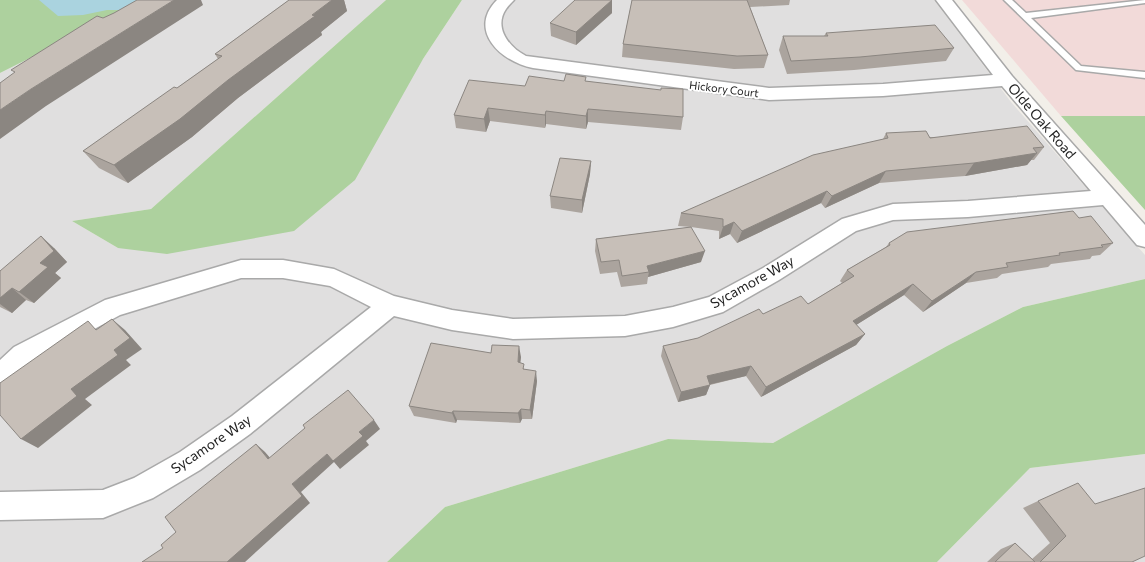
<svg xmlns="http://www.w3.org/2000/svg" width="1145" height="562" viewBox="0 0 1145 562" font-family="Commissioner,sans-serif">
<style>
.residential{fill:#e0dfdf}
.commercial{fill:#f2dad9}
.forest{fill:#add19e}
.water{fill:#aad3df}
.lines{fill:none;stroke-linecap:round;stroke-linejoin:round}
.lane-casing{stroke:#a9a9a9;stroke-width:3}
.street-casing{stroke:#a9a9a9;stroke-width:3}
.lane{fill:#fff;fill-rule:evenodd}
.street{fill:#fff;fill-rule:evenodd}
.wall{fill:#aba49e}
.shaded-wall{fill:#8b8681}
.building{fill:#c7bfb8;stroke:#8b8681}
.labels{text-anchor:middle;stroke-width:4;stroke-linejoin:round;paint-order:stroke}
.far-street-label{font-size:11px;fill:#222;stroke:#fff}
.street-label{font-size:14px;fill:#222;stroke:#fff}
</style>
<rect width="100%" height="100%" fill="#f2efe9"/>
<path class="residential" d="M161 0H386L151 209 72 221 118 248 423 59 462 0H934L1011 102 1145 255V279L1023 307 947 346 773 443 668 439 445 507 387 562H0V73L86 30Z
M1145 454V562H937L1030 468Z"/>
<path class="commercial" d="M962 0H1145V116H1061Z"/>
<path class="forest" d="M0 0H161L86 30 0 73Z
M386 0H462L423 59 355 180 294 231 167 254 118 248 72 221 151 209Z
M1061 116H1145V210Z
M1145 279V454L1030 468 937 562H387L445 507 668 439 773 443 947 346 1023 307Z"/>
<path class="water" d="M39 0H153L131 10H107L83 15 58 16Z"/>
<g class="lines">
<defs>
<path id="lane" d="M1004 0H1012L1026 13 1145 0V3L1031 18 1081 66 1145 72V78L1076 70Z"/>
<path id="street" d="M497 0H514C511 3 508 6 506 9 493 28 510 48 526 56L769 88 883 84 993 75 936 0H952L1012 76 1145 225V247L1137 245 1103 205 968 217 893 220 856 231 779 280 723 312 673 327 625 336 513 339 452 330 394 316 250 434 200 470 153 498 103 518 0 520V492L103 490 134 478 180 452 232 416 371 307 330 286 283 278H241L120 315 32 363 9 383 0 386V360L14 347 105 300 241 260H283L334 269 394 296 452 310 513 319 625 316 673 307 709 297 763 268 842 219 893 204 968 201 1091 191 1002 86 883 96 769 100 533 68C501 62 467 30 497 0Z"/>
</defs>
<use href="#lane" class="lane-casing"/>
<use href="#street" class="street-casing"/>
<use href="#lane" class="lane"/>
<use href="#street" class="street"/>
</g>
<path class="wall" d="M289 0H344L347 11 321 32 322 35 238 98 192 137 128 183 99 168 83 151 177 88 218 59 215 54Z
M612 0V13L576 45 551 36 550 23Z
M632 0H790L789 5 750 7 768 55 764 68 734 69 622 57 623 44Z
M826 33 954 48 946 61 854 70 787 74 779 50 783 36H824Z
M564 81H586L683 117 681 130 588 122 586 129 546 124 545 128 490 121 486 132 456 128 454 115 525 86Z
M886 133 1044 147 1034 160H1031L1027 165 965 176 879 183 825 208 821 203 737 243 730 234 719 239V231L691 227 701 262 648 277 647 284 621 287 617 272 600 274 595 251 596 239 691 227 678 226 681 213 883 139Z
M591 161 590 174 582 213 551 208 550 196Z
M1079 218 1113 243 1100 255 1092 256 1090 259 1051 264 1048 267 1002 274 997 278 966 283 923 312 904 295 856 325 865 334 856 345 761 397 746 376 710 385 706 395 678 402 661 356 663 346 698 338 763 314 808 304 842 283 840 281 847 270 886 247 889 243Z
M54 248 67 262 55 273 61 278 34 303 26 300 12 313 0 307V271Z
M491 353 521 357 520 363 524 369 537 381 532 419H522L520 423 457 420 456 423 414 416 409 406Z
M1038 501 1132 562H987L1001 549 1015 543 1032 559 1050 543 1023 508Z"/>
<path class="shaded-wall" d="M174 0H201L203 5 46 106 0 139V110L31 89Z
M332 0H344L347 11 321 32 322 35 238 98 192 137 128 183 114 165 228 80Z
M612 0V13L576 45V32Z
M488 108 490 121 486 132 484 119Z
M588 109V122L586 129V116Z
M546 111V124L545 128V115Z
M1037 153 1027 165 965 176 974 163Z
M591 161 590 174 582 213V200Z
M886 171 879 183 825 208 832 196Z
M827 191 821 203 737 243 742 231Z
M734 222 730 234 719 239 723 227Z
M41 236 54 248 67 262 55 273 61 278 34 303 19 292Z
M705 251 701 262 648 277 649 272 647 266Z
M976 272 966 283 923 312 932 301Z
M913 284 904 295 845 332 853 321Z
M12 288 26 300 12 313 0 304V298Z
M112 319 125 330 142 349 126 360 131 365 85 399 92 405 38 448 21 439 71 389 114 350Z
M865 334 856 345 761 397 766 387Z
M519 346 521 357 519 373 518 362Z
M751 366 746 376 703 386 707 376Z
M536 371 537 381 532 419 530 410Z
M710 385 706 395 678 402 681 392Z
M521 409 522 419 520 423 518 413Z
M453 411 457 420 456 423 452 413Z
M374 420 380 429 366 441 369 445 340 469 334 462 301 492 310 503 245 562H227L292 484 327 454 359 432Z
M256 444 265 452 278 467 268 459Z"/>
<path class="building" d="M137 0H174L31 89 0 110V83L15 72 11 70 97 16 103 18 114 13Z
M289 0H332L312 15 315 16 228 80 180 119 114 165 83 151 174 87 177 88 222 56 215 54Z
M575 0H612L576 32 550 23Z
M632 0H747L768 55 737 56 623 44Z
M935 25 954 48 860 57 791 61 783 36H828L826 33Z
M566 74 586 77 585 81 661 90V88L683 89V117L588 109 586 116 546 111 545 115 488 108 484 119 454 115 469 80 525 86 529 76 564 81Z
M1027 126 1044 147 1033 148 1037 153 974 163 886 171 832 196 827 191 742 231 734 222 723 227V219L681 213 813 155 888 138 886 133 926 131 930 138Z
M560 158 591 161 582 200 550 196Z
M1073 211 1079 218 1091 216 1113 243 1101 245 1103 247 1059 253 1060 255 1006 263 1008 267 976 272 932 301 913 284 853 321 865 334 766 387 751 366 707 376 710 385 681 392 663 346 698 338 759 309 763 314 801 296 808 304 854 276 847 270 890 245 889 243 907 232Z
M691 227 705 251 647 266 649 272 622 276 619 260 601 262 596 239Z
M41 236 54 251 40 263 48 267 19 292 12 288 0 298V271Z
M112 319 130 338 114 350 118 355 71 389 77 396 21 439 0 415V383L88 321 96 330Z
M431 343 491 353 492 345 519 346 518 362 524 364 523 369 536 371 530 410 521 409 518 413 453 411 452 413 409 406Z
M348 390 374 420 359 432 363 436 333 461 327 454 292 484 302 496 227 562H142L163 548 161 545 176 532 165 517 256 444 268 459 305 428 303 425Z
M1078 483 1095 504 1145 488V556L1132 562H1040L1066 536 1038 501Z
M1015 543 1035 562H995Z"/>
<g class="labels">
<g class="far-street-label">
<text transform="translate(724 89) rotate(7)" y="4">Hickory Court</text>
</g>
<g class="street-label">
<text transform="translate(1042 121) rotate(49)" y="5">Olde Oak Road</text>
<text transform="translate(752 282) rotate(-29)" y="5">Sycamore Way</text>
<text transform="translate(211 444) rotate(-34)" y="5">Sycamore Way</text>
</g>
</g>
</svg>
